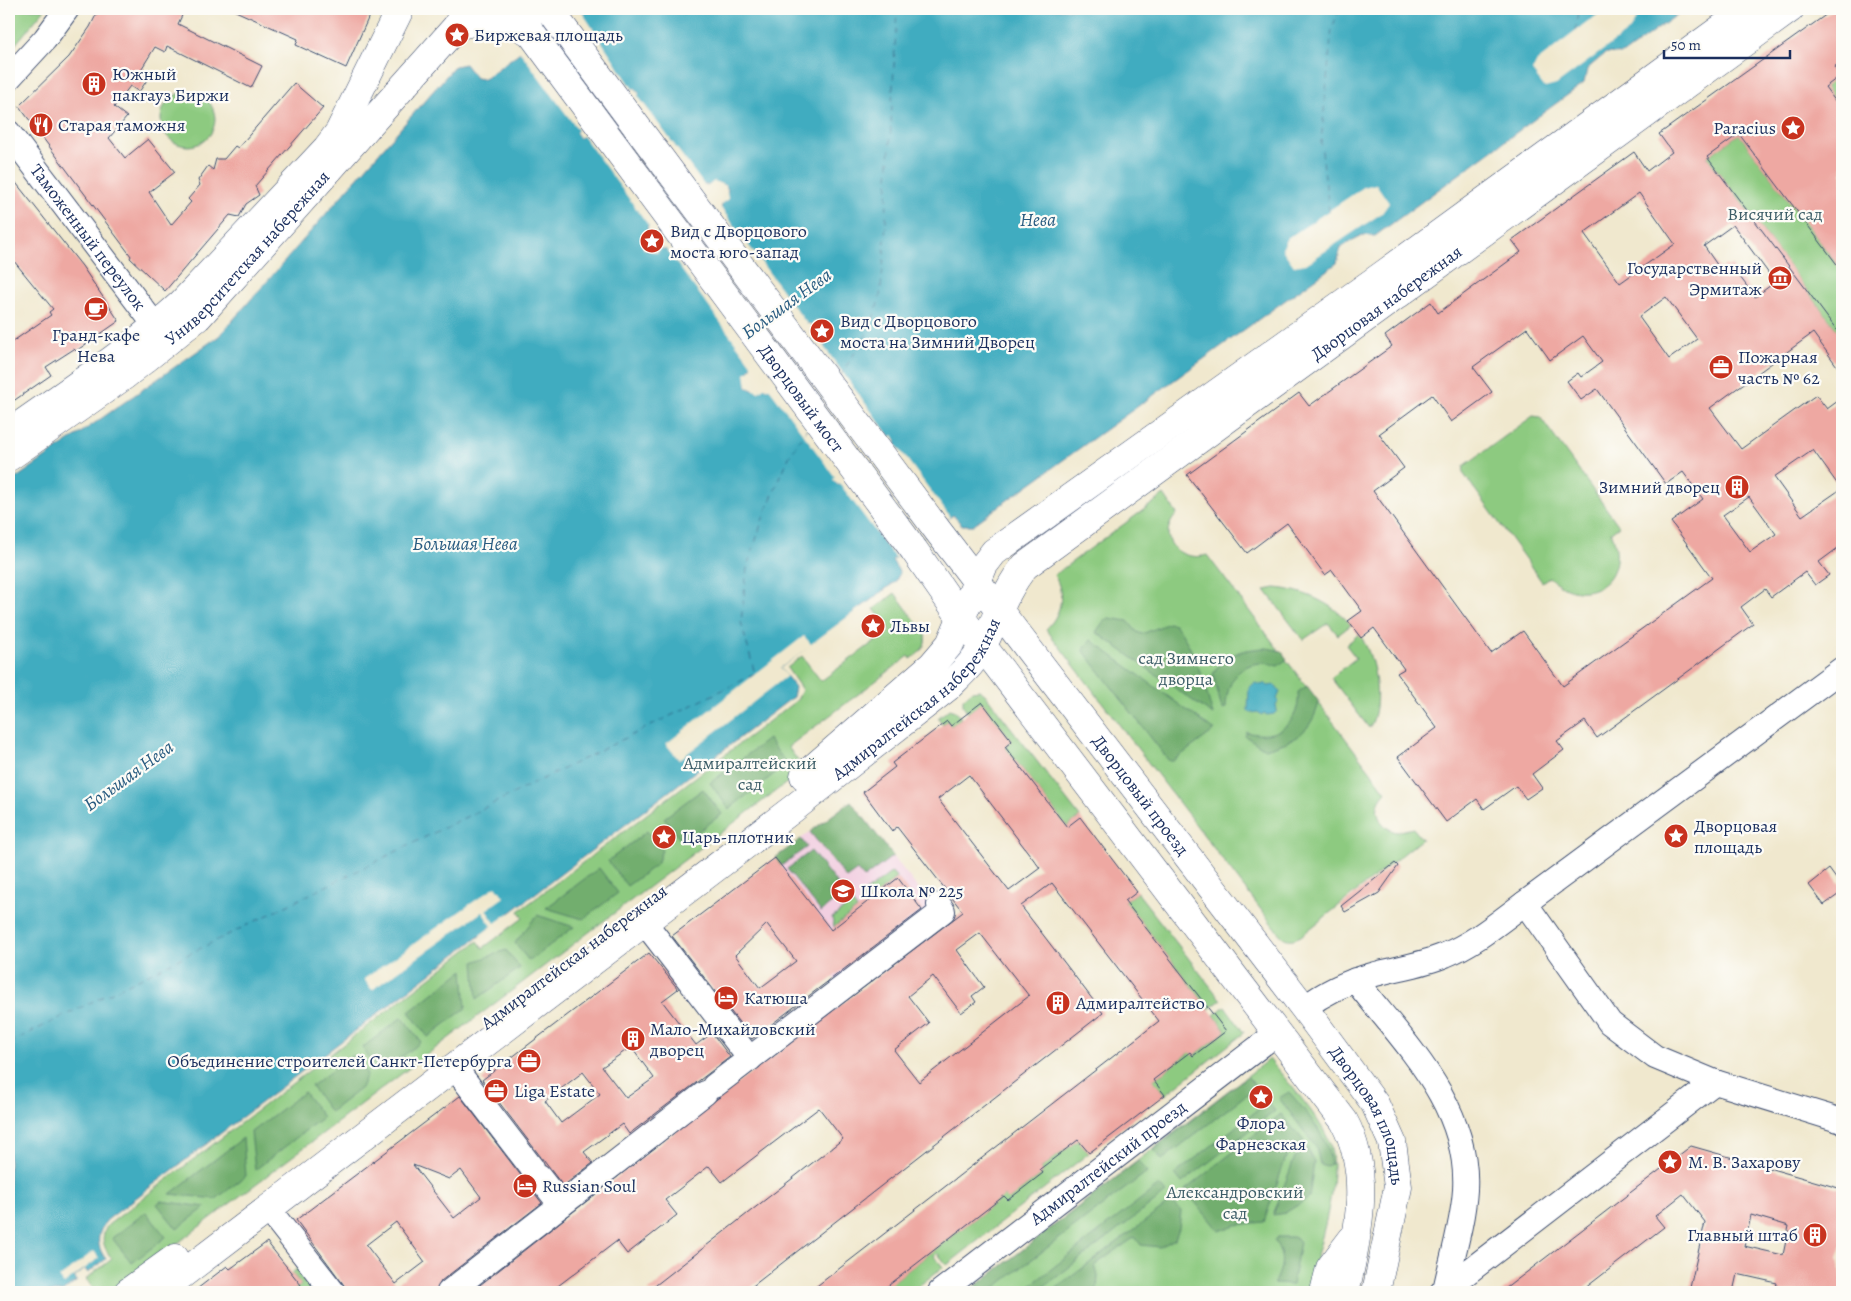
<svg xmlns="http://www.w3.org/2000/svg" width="1851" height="1301" viewBox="0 0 1851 1301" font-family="Alegreya,serif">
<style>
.built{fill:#f2cfe1}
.green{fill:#8dca80;stroke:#547c6f}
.forest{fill:#72ae6e;stroke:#466e66}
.water{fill:#41acc0;stroke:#2e6e8f;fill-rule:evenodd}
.pier{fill:#f0e8ce;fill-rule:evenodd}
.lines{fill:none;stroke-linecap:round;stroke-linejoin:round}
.ferry{stroke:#285b80;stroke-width:1;stroke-dasharray:6 5;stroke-linecap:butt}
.building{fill:#eea8a2;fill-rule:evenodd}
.minor-casing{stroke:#3b4b6f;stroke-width:26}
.major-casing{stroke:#3b4b6f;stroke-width:29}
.minor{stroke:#fff;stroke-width:24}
.major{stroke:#fff;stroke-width:28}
.labels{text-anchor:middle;stroke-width:4.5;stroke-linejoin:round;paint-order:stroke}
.poi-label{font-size:18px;fill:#1b2f5e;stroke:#fdfcf7;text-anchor:start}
.park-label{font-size:18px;fill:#3d5e68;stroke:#fdfcf7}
.street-label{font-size:18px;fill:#1b2f5e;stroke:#fdfcf7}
.water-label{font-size:19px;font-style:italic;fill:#285b80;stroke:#fdfcf7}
</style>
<rect width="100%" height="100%" fill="#fdfcf7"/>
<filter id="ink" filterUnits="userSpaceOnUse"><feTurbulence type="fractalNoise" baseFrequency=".02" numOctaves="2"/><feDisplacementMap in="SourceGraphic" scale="10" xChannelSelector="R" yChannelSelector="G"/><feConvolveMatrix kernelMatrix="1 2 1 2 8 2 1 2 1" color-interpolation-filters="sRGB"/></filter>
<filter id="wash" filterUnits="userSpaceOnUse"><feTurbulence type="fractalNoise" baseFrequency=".0096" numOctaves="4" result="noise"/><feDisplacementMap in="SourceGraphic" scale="20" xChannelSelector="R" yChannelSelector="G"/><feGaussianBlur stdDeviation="1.12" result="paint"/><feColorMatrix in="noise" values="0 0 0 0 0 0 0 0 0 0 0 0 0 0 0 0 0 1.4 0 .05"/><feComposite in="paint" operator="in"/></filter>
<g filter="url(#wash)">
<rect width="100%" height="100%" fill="#f0e8ce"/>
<path class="built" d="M851 801 932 907 836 981 754 874Z"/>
<path class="green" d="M9 9H45L9 52Z
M1832 81 1842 94V110L1825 87Z
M161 119a27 27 0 1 1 54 0a27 27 0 1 1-54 0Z
M1739 134 1842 271V337L1707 157Z
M1533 416 1540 417 1619 526 1611 532C1632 579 1587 611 1549 577L1542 582 1463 473 1464 466Z
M1164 495 1177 514C1154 538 1180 563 1207 555L1386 792C1371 806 1377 826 1396 832L1413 828 1422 839 1301 936C1291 941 1285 941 1278 932L1046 629C1061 615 1066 594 1054 575Z
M1275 588C1303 590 1333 603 1351 625L1338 635 1328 623 1303 640 1265 590Z
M895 593 925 634C927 646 921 652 911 659L909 656 788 747 801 765V772L113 1292H96L86 1279 112 1259C104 1248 99 1238 108 1225L478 941 483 948 523 918 519 911 797 700 802 690 787 668 802 656 821 681 890 630 874 609Z
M1359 634C1375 654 1384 707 1369 728L1331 678 1356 658 1346 645Z
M979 690 985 694 1080 817 1067 827 1005 747 1012 741 982 702 968 713 963 705V699L972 691Z
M949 709 955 711 961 718 951 726 947 721 943 724 938 718Z
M892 872 897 878 866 903 860 896Z
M1137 892 1221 1000 1209 1009 1125 901Z
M852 903 857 909 834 927 832 918Z
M1225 1006 1244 1033 1165 1095 1153 1080 1190 1052 1194 1056 1226 1031 1214 1015Z
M1269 1059C1288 1083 1316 1112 1328 1139 1344 1177 1317 1252 1307 1292H968Z
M1078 1140 1089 1153 947 1265 937 1253 934 1256 943 1267 911 1292H880L1004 1196 1008 1200 1043 1173 1040 1169Z
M299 1267 318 1292H296L294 1290 301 1285 292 1273Z"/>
<path class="forest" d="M1109 618 1128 621 1137 632 1142 634 1169 623 1175 624C1197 653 1203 681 1213 715L1096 632 1104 621Z
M1091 640 1214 730H1215L1173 761H1169L1083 650Z
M1267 648 1281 651 1287 659 1278 666C1245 655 1226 677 1226 708L1222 709 1213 674C1225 653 1243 649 1267 648Z
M1307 686 1319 702C1311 734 1294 741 1265 749L1245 736 1247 732C1276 741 1301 723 1298 692Z
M768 739 787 764 729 809 710 783Z
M703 789 722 814 692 836 679 838 664 818Z
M851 801 893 856 864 878 857 870 846 878 810 832Z
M647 831 662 850 657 864 627 886 608 861Z
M801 839 807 847 781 866 775 858Z
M811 851 838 885 827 893 834 901 821 912 787 869Z
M599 868 618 893 583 919 546 908Z
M537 915 574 927 529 961 515 943Z
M506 950 520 968 477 999 474 962Z
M463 970 466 1008 428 1037 409 1012Z
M402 1017 421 1042 394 1063 376 1067 362 1048Z
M353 1055 367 1074 361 1088 330 1112 311 1086Z
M1247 1076 1256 1087 1162 1160 1154 1150Z
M304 1092 323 1117 255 1170 251 1132Z
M1289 1092C1308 1114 1327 1135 1331 1164L1326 1166 1320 1164 1316 1147 1279 1098Z
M1268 1102 1275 1111 1182 1183 1175 1174Z
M1281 1114 1304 1141 1287 1154 1264 1222 1235 1225 1219 1231 1185 1190Z
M243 1138 246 1176 216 1199 170 1194Z
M1307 1148 1314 1162 1309 1198 1285 1213 1273 1215 1295 1157Z
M1138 1161 1147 1172 989 1292H968Z
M1159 1185 1166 1193 1037 1292H1022Z
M161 1201 206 1207 177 1229 157 1204Z
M1172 1201 1181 1211 1179 1228 1175 1239 1160 1247 1141 1245 1135 1237 1095 1265 1098 1276 1097 1290 1091 1292H1051Z
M146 1212 166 1237 132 1263 112 1238Z
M1278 1237H1296L1300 1242 1292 1285 1274 1284C1283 1268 1285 1256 1274 1240Z"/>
<path class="water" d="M578 9H1685L1626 52 1622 54 1606 53 1587 69 1584 83 1375 236 1362 235 1341 247 1337 263 973 525H962L953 515 892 560 900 573 895 582 780 668 795 687 793 697 107 1220C97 1233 95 1245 106 1259L88 1273 85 1269 74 1277 77 1281 62 1292H9V483L219 336 455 66 465 64 476 78 484 79ZM635 88 639 94 580 138 576 132ZM717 183 726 186 728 190 721 204 722 207 664 250 662 248 648 251 642 244V238L648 230 647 227 706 184 707 186ZM823 322 831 329 824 344 826 345 767 389 765 387 753 390 747 387V375L752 365 809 323 811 325ZM893 436 897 442 838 485 834 479Z
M1255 683 1262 685 1265 683 1268 686 1275 685 1280 692 1277 699 1279 701 1276 704 1277 711 1274 714 1267 715 1264 713 1261 715 1258 712 1251 713 1248 711 1249 687Z"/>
<path class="pier" d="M574 9H580L633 89 635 88 639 94 638 96 704 185 708 186 714 181 726 186 728 199 721 204V208L807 324 811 325 817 320 829 326 831 339 825 343 824 347 890 437 893 435 897 442 895 443 950 517 895 558 840 484 838 485 833 479 835 477 769 388 765 387 759 392 747 387 745 373 752 369V365L666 249 662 248 656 253 643 248 642 234 648 230 649 226 583 136 580 138 576 132 578 130 519 50ZM634 91 636 94 581 134 579 132ZM713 185H721L726 192 719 206 664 246 661 245 656 249 646 247 644 242 646 235 650 232V228L705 187 708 188ZM817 324 825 325 829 330 827 338 822 342V345L768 386 765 385 759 388 749 385V374L753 371 754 367 809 326 811 327ZM892 439 893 441 838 482 837 480Z
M1605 9H1628L1636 19 1630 30 1556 85 1545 88 1532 71 1537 61Z
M1376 184 1389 203 1382 213 1306 264 1294 266 1282 249 1288 238 1364 187Z
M336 198 338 199 267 281 258 291 256 290Z
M861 607 863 609 780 668 787 676 679 760 666 744 804 636 811 644Z
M496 886 504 897 486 910 495 923 509 913 511 915 482 937 480 935 492 926 482 912 372 990 364 979Z
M94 1251 99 1258 64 1284 59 1278Z"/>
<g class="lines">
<path class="ferry" d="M1576 31 1578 9
M1329 211 1321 143 1332 28 1340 9
M840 376 870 329 880 297 884 258 897 9
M9 1043 755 674 741 622 747 568 764 515 789 457 807 428"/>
</g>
<g id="blocks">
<path class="building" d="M99 9H185L178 24 262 66 251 88 167 46 165 52 155 47 142 68 151 74 139 92 130 86 114 107 127 117 109 138 125 158 148 139 175 172 149 192 171 225 191 202 188 199 200 185 198 180 208 166 213 170 216 159H224L235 146 238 148 294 83 323 108 255 186 259 195 246 204 239 217 230 215 165 291 130 258 131 256 19 106 69 57 90 27Z
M231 9H369L368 12 370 14 346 68 296 45 298 39Z
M1834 9H1842V61L1834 67 1840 76 1825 87 1842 110V271L1739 134 1707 157 1842 337V373L1813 333 1710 408 1741 449 1816 395 1827 409 1842 398V545L1819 562 1829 575 1815 585 1805 572 1771 597 1765 589 1741 607 1753 624 1597 738 1585 721 1557 741 1564 750 1532 774 1542 788 1526 799 1516 786 1484 809 1477 799 1446 822 1398 757 1437 728 1397 673 1404 669 1374 628 1361 638 1348 621 1362 611 1332 570 1325 575 1287 523 1247 553 1187 475 1299 393 1309 406 1392 346 1385 336 1431 302 1438 313 1521 252 1512 240 1634 152 1647 171 1672 152 1659 134ZM1639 193 1675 244 1620 283 1584 233ZM1733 225 1775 282 1755 297 1731 265 1728 267 1726 265 1720 269 1704 246ZM1666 297 1697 339 1669 359 1639 317ZM1527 328 1550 360 1583 336 1602 362 1581 377 1578 373 1567 381 1581 400 1597 389 1666 484 1683 472 1703 499 1671 522 1712 578 1563 686 1523 631 1491 653 1373 491 1404 468 1379 434 1432 395 1451 422 1492 392 1473 367ZM1813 450 1841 489 1802 516 1774 477ZM1749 497 1776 534 1750 552 1723 515Z
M9 174 82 266 119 321 76 351 74 349 46 367 51 375 9 404V344L51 315 49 312 53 309 9 255Z
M982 702 1012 741 1005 747 1067 827 1080 817 1137 892 1125 901 1226 1031 1193 1056 1190 1052 1153 1080 1165 1095 1089 1153 1078 1140 1040 1169 1043 1173 1008 1200 1004 1196 880 1292H809L1159 1021 1052 883 1021 906 1103 1013 745 1292H647L843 1139 819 1108 722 1182 709 1166 665 1200 677 1215 627 1254 617 1241 550 1292H471L717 1099 963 912 897 827 892 831 863 792 895 767 892 763 947 721 951 726ZM969 775 1040 868 1009 891 938 799ZM980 933 1029 996 919 1082 894 1050 929 1023 908 996 933 976 961 1013 976 1002 972 996 984 987 957 950Z
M775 858 831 930 898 878 922 910 752 1039 672 936ZM767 924 796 961 760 988 735 955Z
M1395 863 1398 866 1379 893 1345 912 1341 906Z
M1829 869 1842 887V892L1824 905 1809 885Z
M649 953 678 989 662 1001 696 1045 712 1033 730 1057 629 1134 622 1124 584 1152 593 1163 563 1186 482 1080ZM631 1047 654 1078 626 1098 602 1067ZM583 1072 600 1094 561 1123 545 1101Z
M460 1096 542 1203 441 1281 436 1292H349L296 1220ZM413 1165 449 1179 461 1170 481 1197 454 1218ZM396 1222 425 1262 396 1284 366 1245Z
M1691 1146 1842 1189V1245L1838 1258 1842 1278V1292H1775L1777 1283 1737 1274 1733 1292H1689L1705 1222 1683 1194 1655 1216 1664 1227 1580 1292H1501ZM1751 1215 1789 1226 1783 1255 1744 1246Z
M267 1242 301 1285 292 1292H193L227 1266 230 1269Z"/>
</g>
</g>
<g filter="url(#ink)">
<use href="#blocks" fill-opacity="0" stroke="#3b4b6f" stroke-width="1"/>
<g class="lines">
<defs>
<g id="minor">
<path d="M9 78 45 39 67 9"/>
<path id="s1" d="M9 133 167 341"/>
<path d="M1842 669 1525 903 1610 1023 1655 1057 1715 1082 1842 1121"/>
<path d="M645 923 750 1059"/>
<path d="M1355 980C1403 1042 1470 1105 1465 1190 1463 1223 1452 1257 1445 1290"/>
<path d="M1304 1008C1325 992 1346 982 1372 975 1397 968 1422 965 1445 955 1475 943 1499 922 1525 903"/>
<path d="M455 1068 532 1168"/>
<path d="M714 1086 943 911 939 905"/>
<path d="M539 1177 561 1205"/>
<path d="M269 1210 333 1292"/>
<path d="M449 1292 705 1093"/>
<path id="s2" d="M940 1292 1277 1033"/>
<path d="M1442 1292 1715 1082"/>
</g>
<g id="major">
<path id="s3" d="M522 9 531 33 914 550 962 619 1344 1121C1372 1173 1358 1237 1345 1292"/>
<path id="s4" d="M549 9 938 531 1304 1008 1375 1104 1392 1142 1398 1187 1376 1292"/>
<path d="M457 26C490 17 502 15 531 33"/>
<path d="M9 433C68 391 128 352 182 303L327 148 339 132 400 9"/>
<path id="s5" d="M9 457 124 376 198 317 457 26 465 9"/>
<path d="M804 776 932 665 950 644 984 565 994 552 1384 274 1748 9"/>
<path d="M128 1292 175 1258"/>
<path id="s6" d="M159 1292 794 808 948 687C961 674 975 662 983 645 997 618 1005 590 1025 566L1790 9"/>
<path d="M1324 1292 1330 1268 1352 1239"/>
</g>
</defs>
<use href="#minor" class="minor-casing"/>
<use href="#major" class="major-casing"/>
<use href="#minor" class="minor"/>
<use href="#major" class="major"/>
</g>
</g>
<defs>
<symbol id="sight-disc" viewBox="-11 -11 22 22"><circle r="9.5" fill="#c8321e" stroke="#fdfcf7"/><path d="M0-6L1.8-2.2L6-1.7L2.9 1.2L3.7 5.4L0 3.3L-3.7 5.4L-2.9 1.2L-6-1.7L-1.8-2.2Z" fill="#fff"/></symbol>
<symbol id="building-disc" viewBox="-11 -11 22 22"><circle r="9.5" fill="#c8321e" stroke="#fdfcf7"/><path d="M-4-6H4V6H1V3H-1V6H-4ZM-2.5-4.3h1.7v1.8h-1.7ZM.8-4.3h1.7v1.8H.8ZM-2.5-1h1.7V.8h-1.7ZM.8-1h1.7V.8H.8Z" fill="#fff"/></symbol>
<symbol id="restaurant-disc" viewBox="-11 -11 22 22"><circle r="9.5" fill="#c8321e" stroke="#fdfcf7"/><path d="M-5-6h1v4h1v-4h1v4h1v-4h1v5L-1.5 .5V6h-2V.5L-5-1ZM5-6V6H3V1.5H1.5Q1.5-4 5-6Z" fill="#fff"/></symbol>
<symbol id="museum-disc" viewBox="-11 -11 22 22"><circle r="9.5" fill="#c8321e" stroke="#fdfcf7"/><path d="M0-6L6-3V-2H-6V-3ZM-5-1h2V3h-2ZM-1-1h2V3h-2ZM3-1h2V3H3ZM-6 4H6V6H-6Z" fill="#fff"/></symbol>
<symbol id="cafe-disc" viewBox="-11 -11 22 22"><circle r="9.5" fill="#c8321e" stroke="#fdfcf7"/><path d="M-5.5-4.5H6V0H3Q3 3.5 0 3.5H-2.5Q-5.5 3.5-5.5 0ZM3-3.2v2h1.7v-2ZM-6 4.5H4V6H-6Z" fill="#fff"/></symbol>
<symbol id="office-disc" viewBox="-11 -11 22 22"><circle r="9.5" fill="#c8321e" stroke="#fdfcf7"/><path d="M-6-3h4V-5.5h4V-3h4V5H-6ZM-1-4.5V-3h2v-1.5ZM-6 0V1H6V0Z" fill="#fff"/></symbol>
<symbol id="school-disc" viewBox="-11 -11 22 22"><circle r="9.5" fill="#c8321e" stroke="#fdfcf7"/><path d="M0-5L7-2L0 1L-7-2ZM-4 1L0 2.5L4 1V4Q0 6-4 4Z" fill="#fff"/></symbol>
<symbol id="hotel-disc" viewBox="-11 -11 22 22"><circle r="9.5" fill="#c8321e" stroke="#fdfcf7"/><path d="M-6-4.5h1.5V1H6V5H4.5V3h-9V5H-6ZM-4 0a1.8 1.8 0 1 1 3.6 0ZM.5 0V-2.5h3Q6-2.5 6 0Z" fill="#fff"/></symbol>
</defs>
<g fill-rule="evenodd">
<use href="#sight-disc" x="443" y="21" width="28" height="28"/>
<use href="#building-disc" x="80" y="70" width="28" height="28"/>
<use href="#restaurant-disc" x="27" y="111" width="28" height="28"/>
<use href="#sight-disc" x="1779" y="114" width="28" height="28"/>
<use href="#sight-disc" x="638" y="227" width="28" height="28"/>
<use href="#museum-disc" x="1766" y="264" width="28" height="28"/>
<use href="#cafe-disc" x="82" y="295" width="28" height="28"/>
<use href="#sight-disc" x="808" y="317" width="28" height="28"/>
<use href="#office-disc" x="1707" y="353" width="28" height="28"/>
<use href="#building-disc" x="1723" y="473" width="28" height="28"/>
<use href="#sight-disc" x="859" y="612" width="28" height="28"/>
<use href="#sight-disc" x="1662" y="822" width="28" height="28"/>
<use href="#sight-disc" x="650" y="823" width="28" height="28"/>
<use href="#school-disc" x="829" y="877" width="28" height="28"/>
<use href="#hotel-disc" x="712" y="984" width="28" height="28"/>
<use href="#building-disc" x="1044" y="989" width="28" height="28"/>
<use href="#building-disc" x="619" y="1025" width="28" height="28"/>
<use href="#office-disc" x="515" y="1047" width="28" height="28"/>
<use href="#office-disc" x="482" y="1077" width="28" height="28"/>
<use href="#sight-disc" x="1247" y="1083" width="28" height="28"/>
<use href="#sight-disc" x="1656" y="1148" width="28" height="28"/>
<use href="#hotel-disc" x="511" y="1172" width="28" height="28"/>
<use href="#building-disc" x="1801" y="1221" width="28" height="28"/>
</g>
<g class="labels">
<g class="poi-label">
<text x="474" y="41">Биржевая площадь</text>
<text x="112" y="80">Южный<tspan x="112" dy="21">пакгауз Биржи</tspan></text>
<text x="58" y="131">Старая таможня</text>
<text x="1776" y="134" text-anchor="end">Paracius</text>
<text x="670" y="237">Вид с Дворцового<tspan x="670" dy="21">моста юго-запад</tspan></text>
<text x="1762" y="274" text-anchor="end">Государственный<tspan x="1762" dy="21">Эрмитаж</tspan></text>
<text x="840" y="327">Вид с Дворцового<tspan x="840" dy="21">моста на Зимний Дворец</tspan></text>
<text x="96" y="341" text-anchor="middle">Гранд-кафе<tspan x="96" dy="21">Нева</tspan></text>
<text x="1738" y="363">Пожарная<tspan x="1738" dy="21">часть № 62</tspan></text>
<text x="1720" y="493" text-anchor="end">Зимний дворец</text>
<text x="890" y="632">Львы</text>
<text x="1694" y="832">Дворцовая<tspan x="1694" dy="21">площадь</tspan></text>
<text x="682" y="843">Царь-плотник</text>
<text x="860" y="897">Школа № 225</text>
<text x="744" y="1004">Катюша</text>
<text x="1076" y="1009">Адмиралтейство</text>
<text x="650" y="1035">Мало-Михайловский<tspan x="650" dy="21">дворец</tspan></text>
<text x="512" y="1067" text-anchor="end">Объединение строителей Санкт-Петербурга</text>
<text x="514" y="1097">Liga Estate</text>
<text x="1261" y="1129" text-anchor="middle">Флора<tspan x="1261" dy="21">Фарнезская</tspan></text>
<text x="1688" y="1168">М. В. Захарову</text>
<text x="542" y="1192">Russian Soul</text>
<text x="1798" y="1241" text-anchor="end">Главный штаб</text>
</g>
<g class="park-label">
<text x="1775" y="220">Висячий сад</text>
<text x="1186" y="664">сад Зимнего<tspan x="1186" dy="21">дворца</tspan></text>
<text x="750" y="769">Адмиралтейский<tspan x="750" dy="21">сад</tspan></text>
<text x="1235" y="1198">Александровский<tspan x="1235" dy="21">сад</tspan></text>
</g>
<g class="street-label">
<text dy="6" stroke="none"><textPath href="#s1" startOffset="131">Таможенный переулок</textPath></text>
<text dy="6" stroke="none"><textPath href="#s5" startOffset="312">Университетская набережная</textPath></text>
<text dy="6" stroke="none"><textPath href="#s6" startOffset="1586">Дворцовая набережная</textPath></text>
<text dy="6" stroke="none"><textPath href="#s3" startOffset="480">Дворцовый мост</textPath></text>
<text dy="6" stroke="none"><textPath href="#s6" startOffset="964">Адмиралтейская набережная</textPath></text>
<text dy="6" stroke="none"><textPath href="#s4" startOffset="984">Дворцовый проезд</textPath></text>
<text transform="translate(574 957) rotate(-37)" y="6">Адмиралтейская набережная</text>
<text dy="6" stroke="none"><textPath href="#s4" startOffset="1379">Дворцовая площадь</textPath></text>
<text dy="6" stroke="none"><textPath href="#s2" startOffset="212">Адмиралтейский проезд</textPath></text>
</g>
<g class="water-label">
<text x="1038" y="226">Нева</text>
<text transform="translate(786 303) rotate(-36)" y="7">Большая Нева</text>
<text x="465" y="550">Большая Нева</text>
<text transform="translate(128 775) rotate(-36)" y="7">Большая Нева</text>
</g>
</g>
<rect width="1851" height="1301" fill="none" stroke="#fdfcf7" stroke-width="30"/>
<path d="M1664 50v8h126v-8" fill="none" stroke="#1b2f5e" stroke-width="2.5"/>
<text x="1671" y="50" font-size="15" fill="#1b2f5e" stroke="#fdfcf7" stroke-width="4" paint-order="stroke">50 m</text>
</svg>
